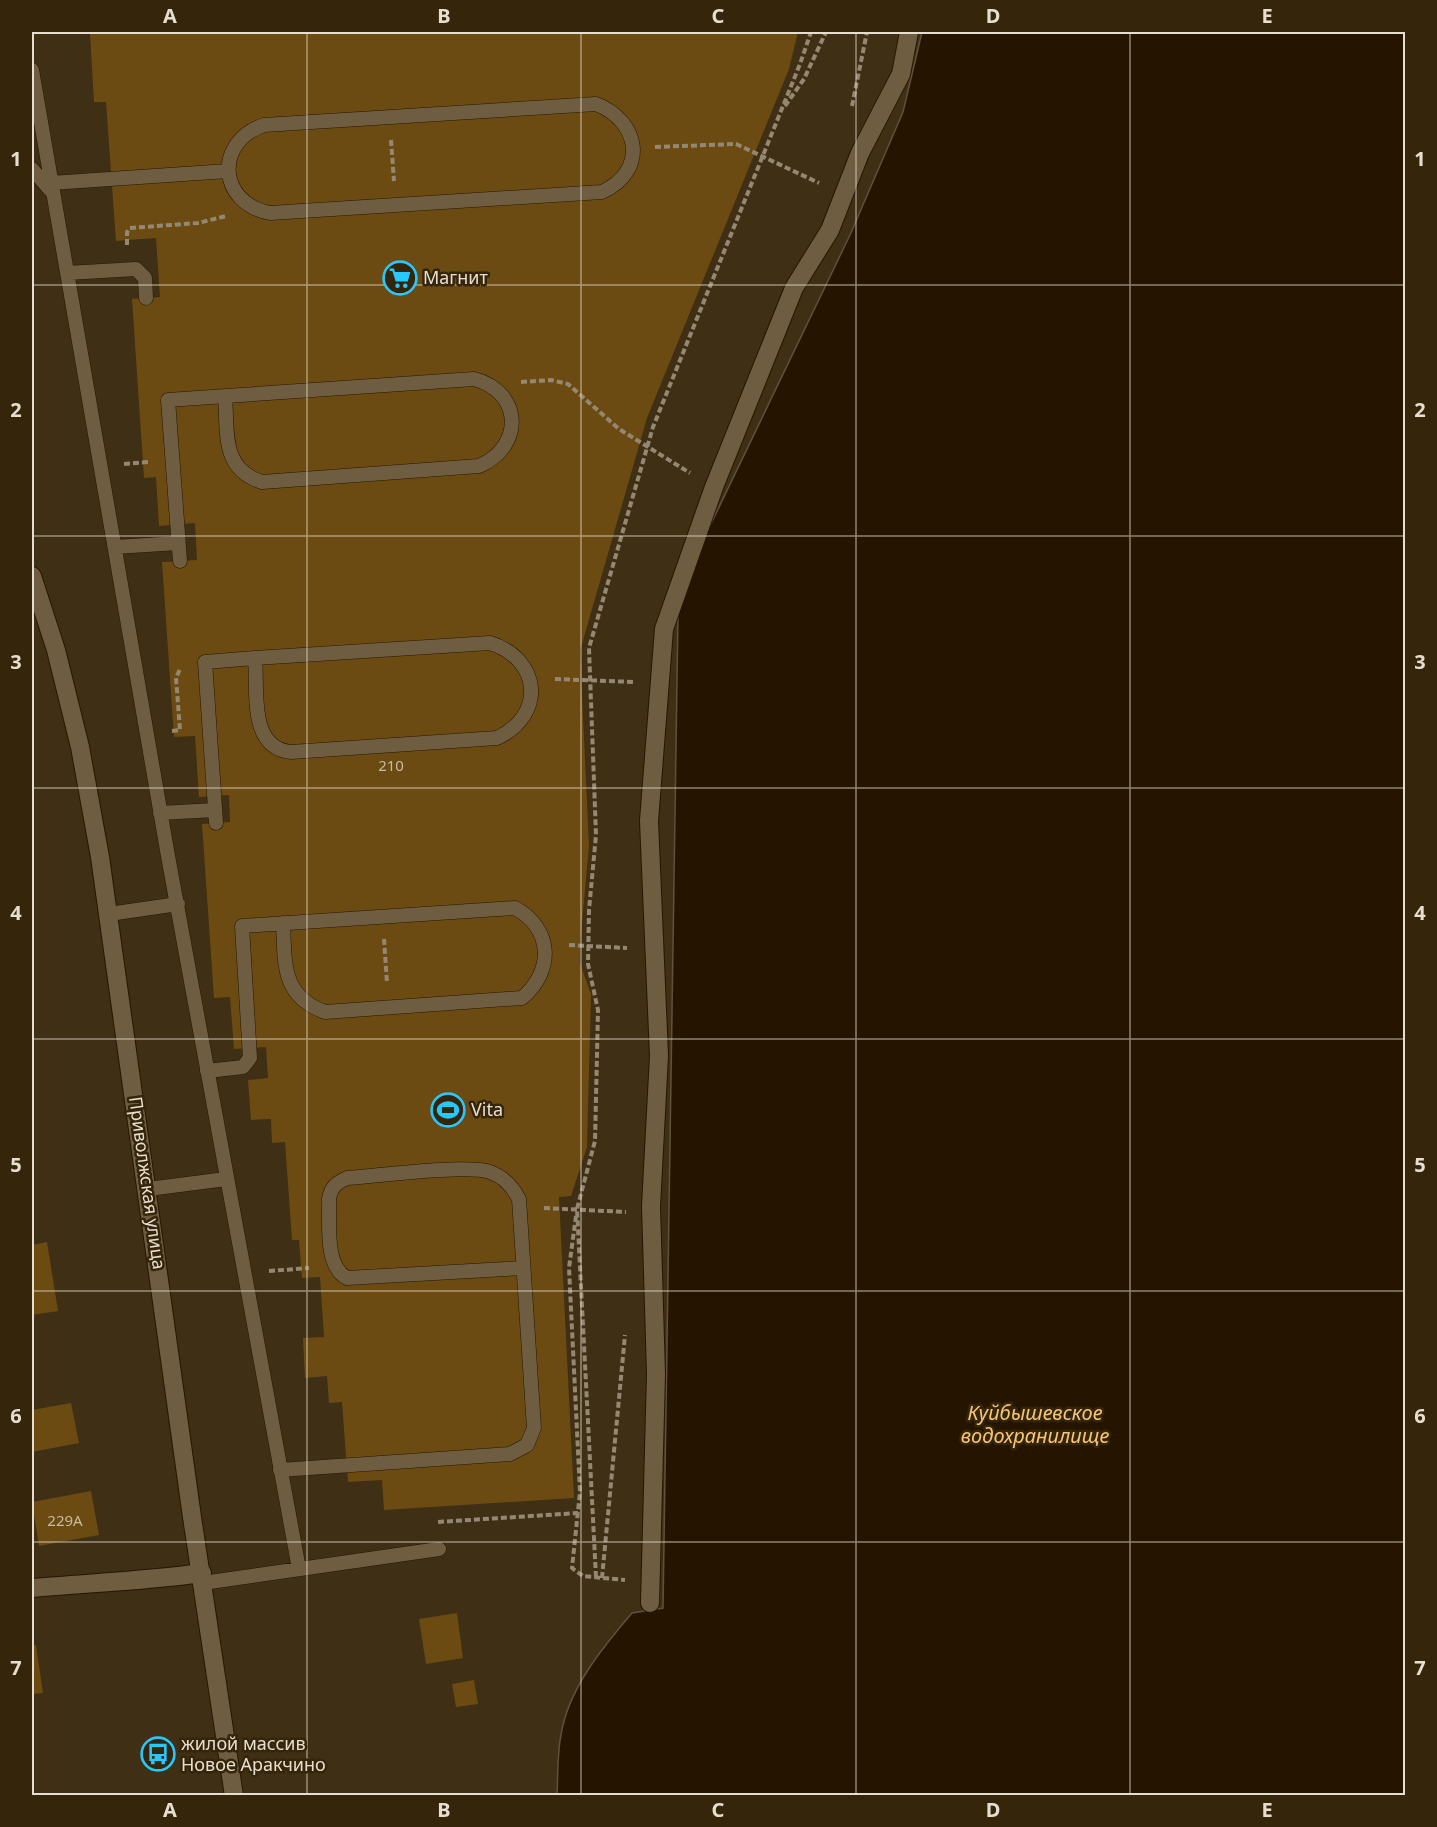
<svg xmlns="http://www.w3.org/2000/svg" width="1437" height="1827" viewBox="0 0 1437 1827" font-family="'Noto Sans',sans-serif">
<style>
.water{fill:#251500;stroke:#60513e;stroke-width:1.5}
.building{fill:#6b4b12}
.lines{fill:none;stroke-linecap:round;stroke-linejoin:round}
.lane-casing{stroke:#261700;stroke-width:15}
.street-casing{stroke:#261700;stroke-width:20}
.secondary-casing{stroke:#261700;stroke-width:20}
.path{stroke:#958873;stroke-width:4;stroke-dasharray:6 3;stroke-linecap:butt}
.lane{stroke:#6f5d42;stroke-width:14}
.street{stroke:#6f5d42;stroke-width:18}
.secondary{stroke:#6f5d42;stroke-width:18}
.grid{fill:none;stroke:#e8decf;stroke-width:1.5;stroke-opacity:0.55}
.labels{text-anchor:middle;stroke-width:5;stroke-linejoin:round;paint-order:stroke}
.number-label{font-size:15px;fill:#c9b9a0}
.poi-label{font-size:18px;fill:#e8decf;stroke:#35250a;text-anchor:start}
.street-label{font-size:18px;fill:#e8decf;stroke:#35250a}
.water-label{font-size:20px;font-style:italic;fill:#f7c577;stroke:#35250a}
.neatline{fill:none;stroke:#e8decf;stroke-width:2}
.grid-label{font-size:20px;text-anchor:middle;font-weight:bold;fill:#e8decf}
</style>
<rect width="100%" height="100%" fill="#3f2f15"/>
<path class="water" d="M922 32H1405V1795L557 1796C558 1776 557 1755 561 1735 568 1689 603 1647 632 1613L663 1608 678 615 708 530 850 235 903 112Z"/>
<path class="building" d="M127 32H798L789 69 647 418 580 651 589 846 580 945V963L591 994 587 1147 571 1196 559 1197 574 1498 384 1510 382 1480 348 1482 342 1402 329 1403 327 1376 305 1378 303 1338 324 1337 320 1277 302 1278 299 1240H292L285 1142 272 1143 271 1119 251 1120 248 1080 268 1078 266 1047 234 1049 230 997 214 998 202 824 230 822 229 795 199 797 195 736 174 737 162 562 197 560 195 523 159 526 156 477 144 478 132 299 160 297 156 238 116 241 106 102H94L90 34Z
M47 1242 58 1311 32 1315V1245Z
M71 1403 79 1443 32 1452V1410Z
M91 1491 99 1535 39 1546 32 1502Z
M457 1613 463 1658 426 1664 419 1619Z
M32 1645H36L43 1693 32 1694Z
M474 1680 478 1704 456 1707 452 1684Z"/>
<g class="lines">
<defs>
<path id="lane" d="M32 70 168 856 299 1569
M596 104C640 121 648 171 602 192L270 213C218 203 214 142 264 125Z
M32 169 52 192
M51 183 228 171
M67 273 136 269 145 278 146 298
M115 547 178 543
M180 561 168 400 474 379C523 392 524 447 479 466L262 482C221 469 228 433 225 397
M490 643C541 659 546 715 497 738L291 752C248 748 258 690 255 658Z
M160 813 215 810
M216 823 205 662 255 658
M109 914 178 904
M207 1071 243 1067 250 1058 242 926 515 908C553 929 554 971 522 998L325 1012C281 996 285 963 283 923
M148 1189 226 1179
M280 1470 510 1454 527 1445 534 1428 519 1199C512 1186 504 1177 490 1172 467 1164 376 1176 347 1178 336 1183 331 1187 329 1199 330 1222 324 1266 347 1278L523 1268
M203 1583 439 1549"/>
<path id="street" d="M32 1588C88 1583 145 1581 202 1573
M650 1603 656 1374 651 1206 659 1056 649 821 664 629 714 487 794 288 830 230 860 153 901 74 909 32"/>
<path id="secondary" d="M32 576 56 650 80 747 100 857 192 1517 234 1796"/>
</defs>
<use href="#lane" class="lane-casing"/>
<use href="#street" class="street-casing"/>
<use href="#secondary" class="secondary-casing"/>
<path class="path" d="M785 106 804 79 826 32
M852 106 867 32
M391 140 394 181
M655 147 736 144 819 183
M127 245V232L130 228 198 223 226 216
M521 382 551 380 568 384 619 429 690 473
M124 464 149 462
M555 679 634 682
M172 731 180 730 176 678 180 669
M384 939 387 983
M569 945 627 948
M544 1208 626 1212
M576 1216 569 1268 580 1492 572 1568 583 1576 625 1580
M269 1271 309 1268
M438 1522 578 1513
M596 1577 577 1209 595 1141 598 1010 588 964 589 910 596 835 589 648 653 427 800 64 811 32
M602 1578 625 1335"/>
<use href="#lane" class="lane"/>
<use href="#street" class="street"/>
<use href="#secondary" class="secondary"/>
</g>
<path class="grid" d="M307 32V1796M581 32V1796M856 32V1796M1130 32V1796M32 285H1406M32 536H1406M32 788H1406M32 1039H1406M32 1291H1406M32 1542H1406"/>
<defs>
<symbol id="supermarket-ring" viewBox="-11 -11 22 22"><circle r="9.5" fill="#35250a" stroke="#28c8ff" stroke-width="1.5"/><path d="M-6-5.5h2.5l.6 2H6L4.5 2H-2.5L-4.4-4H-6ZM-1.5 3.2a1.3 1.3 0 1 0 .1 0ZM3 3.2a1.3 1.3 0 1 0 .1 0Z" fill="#28c8ff"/></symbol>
<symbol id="stadium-ring" viewBox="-11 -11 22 22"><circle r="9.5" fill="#35250a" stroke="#28c8ff" stroke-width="1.5"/><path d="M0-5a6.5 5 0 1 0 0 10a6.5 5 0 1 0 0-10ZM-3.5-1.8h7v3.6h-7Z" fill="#28c8ff"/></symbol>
<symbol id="bus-ring" viewBox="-11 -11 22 22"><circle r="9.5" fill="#35250a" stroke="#28c8ff" stroke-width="1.5"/><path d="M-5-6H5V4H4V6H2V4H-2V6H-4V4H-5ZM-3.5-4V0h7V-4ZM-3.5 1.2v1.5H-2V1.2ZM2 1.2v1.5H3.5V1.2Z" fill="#28c8ff"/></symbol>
</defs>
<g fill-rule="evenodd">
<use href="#supermarket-ring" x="381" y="259" width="38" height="38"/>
<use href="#stadium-ring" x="429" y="1091" width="38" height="38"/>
<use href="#bus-ring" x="139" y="1735" width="38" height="38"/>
</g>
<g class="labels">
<g class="number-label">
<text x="391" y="771">210</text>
<text x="65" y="1526">229А</text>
</g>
<g class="poi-label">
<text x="423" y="284">Магнит</text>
<text x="471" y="1116">Vita</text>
<text x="181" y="1750">жилой массив<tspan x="181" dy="21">Новое Аракчино</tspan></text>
</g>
<g class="street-label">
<text transform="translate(147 1183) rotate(82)" y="6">Приволжская улица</text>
</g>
<g class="water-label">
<text x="1035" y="1420">Куйбышевское<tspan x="1035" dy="23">водохранилище</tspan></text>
</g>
</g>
<rect width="1437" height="1827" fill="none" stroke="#35250a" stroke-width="66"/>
<rect x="33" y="33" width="1371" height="1761" class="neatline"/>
<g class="grid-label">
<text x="170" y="23">A</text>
<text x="444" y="23">B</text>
<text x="718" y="23">C</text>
<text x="993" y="23">D</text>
<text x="1267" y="23">E</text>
<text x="16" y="166">1</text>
<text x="1420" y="166">1</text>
<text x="16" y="417">2</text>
<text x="1420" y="417">2</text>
<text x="16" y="669">3</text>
<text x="1420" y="669">3</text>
<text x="16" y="920">4</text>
<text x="1420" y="920">4</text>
<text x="16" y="1172">5</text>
<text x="1420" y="1172">5</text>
<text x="16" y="1423">6</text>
<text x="1420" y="1423">6</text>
<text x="16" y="1675">7</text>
<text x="1420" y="1675">7</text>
<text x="170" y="1817">A</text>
<text x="444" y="1817">B</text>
<text x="718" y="1817">C</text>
<text x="993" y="1817">D</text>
<text x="1267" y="1817">E</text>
</g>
</svg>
